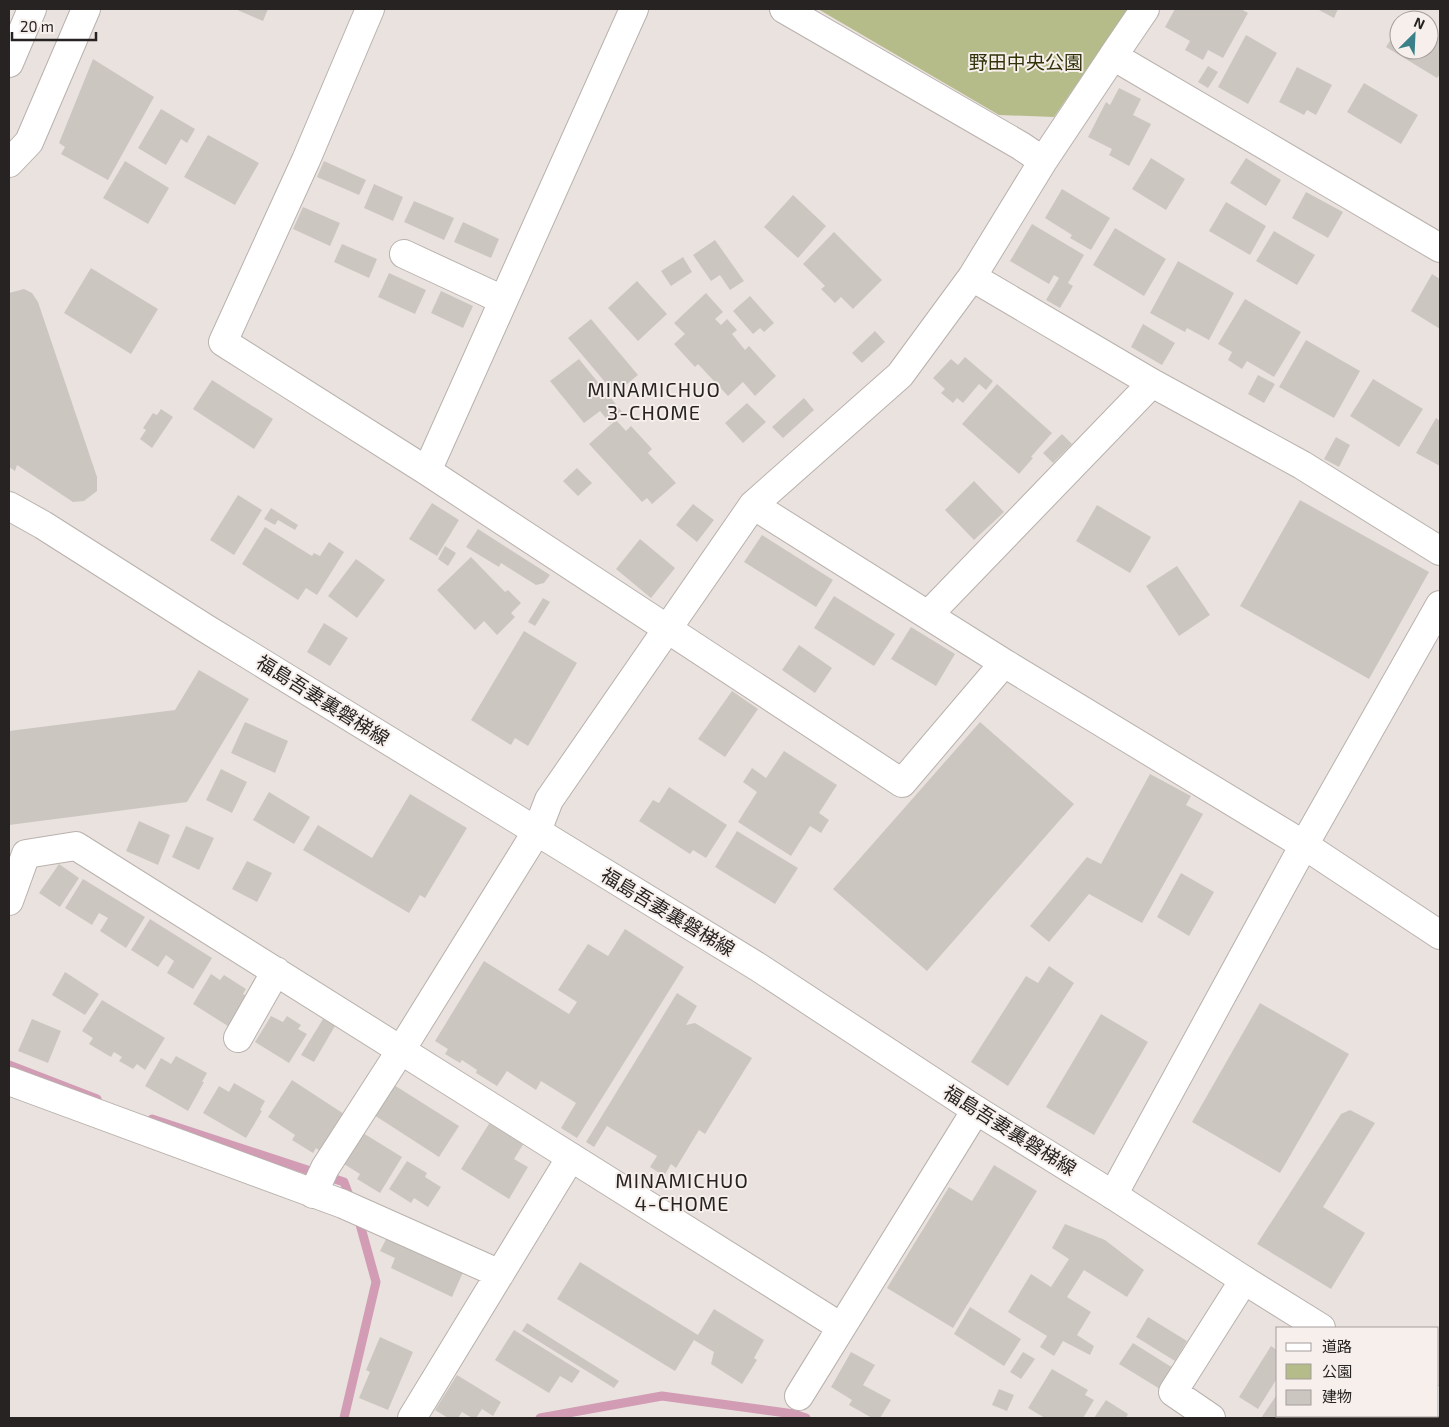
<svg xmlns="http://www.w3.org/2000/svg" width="1449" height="1427" viewBox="0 0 1449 1427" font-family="'Exo 2','Noto Sans JP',sans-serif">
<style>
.green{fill:#b5bb89}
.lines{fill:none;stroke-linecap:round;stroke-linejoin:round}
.stream{stroke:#d19cb4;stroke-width:9}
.building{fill:#cbc7c0}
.street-casing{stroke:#b9b1ad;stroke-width:30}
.secondary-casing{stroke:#b9b1ad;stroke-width:30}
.primary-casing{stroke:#b9b1ad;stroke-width:30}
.highway-casing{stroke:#b9b1ad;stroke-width:30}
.street{stroke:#fff;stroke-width:28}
.secondary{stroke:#fff;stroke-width:28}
.primary{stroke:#fff;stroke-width:28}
.highway{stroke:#fff;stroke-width:28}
.labels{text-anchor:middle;stroke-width:4;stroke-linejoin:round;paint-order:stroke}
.park-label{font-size:19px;fill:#31340b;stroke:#f7efeb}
.street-label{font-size:19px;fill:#262322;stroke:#f7efeb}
.neighbourhood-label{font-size:20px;letter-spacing:1px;fill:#262322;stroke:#f7efeb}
</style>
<rect width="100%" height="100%" fill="#eae2de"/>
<path class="green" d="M818 9H1128L1054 117 999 115Z"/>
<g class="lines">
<path class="stream" d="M9 1065 97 1099
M152 1119 344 1182 351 1201
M344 1418 376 1282 358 1217
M540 1418 662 1396 794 1414 806 1418"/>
</g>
<path class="building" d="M235 9H268L263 21Z
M1175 9H1241L1248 13 1223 58 1208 50 1203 60 1185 50 1190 41 1165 27Z
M1317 9H1338L1334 18Z
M1399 26V50H1429V31L1440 38V74L1437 78 1386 47Z
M1246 35 1277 53 1248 104 1218 87Z
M93 59 154 97 108 180 61 154 65 147 59 143Z
M1208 66 1218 72 1208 88 1198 82Z
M1297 67 1332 85 1316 115 1307 110 1304 115 1279 102Z
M1364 83 1418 115 1401 144 1347 112Z
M1119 88 1141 99 1133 115 1151 124 1129 166 1109 155 1112 149 1088 137 1106 102 1110 105Z
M161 109 195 129 187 143 181 139 166 165 138 148Z
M208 135 259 163 235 205 184 177Z
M1151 158 1185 179 1166 210 1132 189Z
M1246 158 1281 180 1266 206 1230 183Z
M125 161 169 188 148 224 103 198Z
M324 161 366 180 359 195 317 177Z
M374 184 403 197 393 221 364 208Z
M1062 189 1110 218 1091 250 1070 238 1072 235 1045 218Z
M1306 192 1343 212 1328 238 1292 218Z
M793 195 826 226 798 258 764 227Z
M414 201 454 218 444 240 404 222Z
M1226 202 1266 226 1250 255 1209 231Z
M303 207 340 223 330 246 293 229Z
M463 222 499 239 491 258 454 242Z
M1032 224 1084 255 1068 283 1073 286 1060 308 1046 300 1059 278 1054 275 1049 284 1010 261Z
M1115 228 1166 259 1144 296 1093 265Z
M1274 231 1315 255 1297 285 1256 261Z
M834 232 882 280 853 309 841 297 835 303 821 289 825 286 803 264Z
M715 240 744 281 730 290 720 275 711 281 693 255Z
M342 244 377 259 369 278 334 262Z
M683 257 692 272 671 286 661 271Z
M1178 261 1234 293 1209 340 1187 328 1185 332 1150 313Z
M91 268 158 309 131 354 64 313Z
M389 273 426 290 415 314 378 297Z
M1432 274 1440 279V329L1411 311Z
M637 281 667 314 638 341 608 308Z
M24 289 32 293 38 302 97 477V491L84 501 73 502 17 465 15 471 9 467V293Z
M441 291 473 306 463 328 431 313Z
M706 293 723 312 715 319 721 325 727 319 737 330 732 334 745 350 749 346 776 376 755 396 743 382 728 396 698 364 695 367 674 344 685 334 674 323Z
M750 296 774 323 764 332 760 328 753 334 733 311Z
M1245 299 1301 332 1274 377 1247 361 1242 369 1228 360 1232 352 1218 344Z
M591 319 638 375 615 394 568 338Z
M1143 324 1175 343 1162 365 1131 347Z
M875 331 885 342 862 363 852 353Z
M1306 340 1360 371 1334 418 1279 387Z
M965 357 993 381 986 390 979 384 963 403 957 398 953 403 941 393 945 389 933 378 951 359 958 365Z
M579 359 623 413 610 423 600 411 584 423 550 381Z
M1258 375 1275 384 1264 403 1248 394Z
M1373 379 1423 409 1399 447 1350 416Z
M212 380 273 419 254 449 193 409Z
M997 384 1052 433 1031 457 1033 458 1019 474 962 424Z
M804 398 814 410 783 438 772 427Z
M747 403 766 422 743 443 725 423Z
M161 409 173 417 152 448 140 439 146 430 143 428 153 413 157 415Z
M1436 418 1440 421V466L1416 453Z
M616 420 626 431 631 426 652 449 648 453 676 483 652 504 647 498 642 502 589 444Z
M1062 434 1072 444 1053 463 1043 453Z
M1336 437 1350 445 1339 467 1324 459Z
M577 468 592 483 578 496 563 481Z
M974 481 1004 512 974 540 945 510Z
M238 495 262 510 234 555 210 540Z
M1300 500 1429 572 1369 679 1240 606Z
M432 503 459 520 437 556 409 539Z
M693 504 714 520 697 542 676 525Z
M1097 505 1151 537 1130 573 1076 541Z
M271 508 298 525 295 530 278 520 275 525 264 519Z
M265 527 312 556 314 553 320 556 329 542 344 552 317 595 306 588 298 600 242 564Z
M478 529 550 575 544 583 536 585 501 563 499 567 466 547Z
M762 535 833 580 816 607 744 562Z
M640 539 675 568 651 598 616 569Z
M445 546 456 553 448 566 438 559Z
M471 557 505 592 508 590 521 603 511 613 515 617 497 635 484 621 475 630 437 590Z
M356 559 385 580 357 618 328 596Z
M1177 566 1210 615 1179 636 1146 586Z
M834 596 895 634 874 666 814 628Z
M543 598 550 602 535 626 528 622Z
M324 623 348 638 330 666 307 652Z
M911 627 955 654 936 686 891 659Z
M524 631 577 663 528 746 515 738 511 745 471 720Z
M799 645 832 668 815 693 782 670Z
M199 670 249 699 187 802 9 825V731L175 710Z
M732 691 758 709 725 757 698 739Z
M245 722 288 741 275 773 231 753Z
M980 722 1074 804 927 971 833 889Z
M784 751 837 785 819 813 829 820 821 833 810 826 791 856 738 822 757 792 743 782 752 768 766 778Z
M221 769 247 782 232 813 206 800Z
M1150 774 1191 796 1186 805 1203 814 1142 923 1089 894 1049 942 1030 926 1087 857 1101 864Z
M669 787 727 825 706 858 693 850 690 854 639 821 653 800 659 803Z
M269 792 310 817 294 844 253 820Z
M410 794 467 828 425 898 420 895 409 913 303 850 318 825 372 858Z
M139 821 170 835 158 865 126 851Z
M186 826 214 838 199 870 172 857Z
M737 831 798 868 775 904 715 867Z
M247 861 272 873 257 902 232 889Z
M59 864 79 878 60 907 39 893Z
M1181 873 1214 892 1189 936 1157 917Z
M83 879 145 917 126 948 100 931 108 918 99 913 92 925 65 908Z
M150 919 212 958 193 989 167 973 174 961 166 955 158 967 131 950Z
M625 929 684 967 577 1138 561 1128 576 1103 541 1081 536 1090 507 1071 497 1086 476 1073 477 1070 462 1060 460 1063 445 1054 448 1049 435 1041 484 961 569 1014 577 1002 558 990 588 944 608 956Z
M1049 966 1074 983 1008 1086 971 1062 1026 976 1038 983Z
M65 972 99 994 85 1015 52 995Z
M211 974 220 980 224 975 246 989 243 994 250 998 231 1028 193 1004Z
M677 993 697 1006 686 1025 695 1023 752 1058 705 1134 699 1130 676 1168 671 1164 664 1176 650 1167 657 1156 607 1126 594 1147 586 1142Z
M102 1000 165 1038 145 1070 137 1064 133 1069 119 1061 122 1057 114 1052 111 1057 89 1044 93 1038 82 1031Z
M1260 1003 1349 1054 1280 1173 1192 1122Z
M1101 1014 1148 1042 1094 1135 1046 1107Z
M271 1016 283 1022 287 1016 301 1025 298 1029 307 1034 289 1063 255 1042Z
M32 1019 61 1031 48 1063 18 1051Z
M323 1019 335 1026 314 1062 301 1055Z
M176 1056 207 1073 202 1082H204L188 1111 145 1086 161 1058 171 1064Z
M292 1080 344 1114 320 1151 316 1148 313 1153 292 1140 295 1135 268 1117Z
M234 1083 265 1101 260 1110 262 1111 246 1138 203 1113 219 1086 229 1092Z
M394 1085 459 1126 439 1157 374 1115Z
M1350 1110 1375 1123 1323 1207 1365 1233 1331 1289 1257 1244 1341 1114Z
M490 1122 524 1143 514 1159 528 1167 509 1199 461 1169Z
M363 1133 402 1157 380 1193 357 1179 360 1174 344 1164Z
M407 1161 427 1173 425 1177 441 1187 428 1207 414 1198 411 1203 389 1189Z
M994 1165 1037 1191 953 1328 887 1288 949 1187 972 1201Z
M1065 1224 1105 1240 1144 1270 1127 1297 1084 1270 1067 1297 1091 1312 1077 1335 1094 1346 1090 1355 1063 1341 1054 1356 1040 1347 1047 1336 1008 1312 1031 1274 1051 1287 1069 1259 1052 1248Z
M387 1237 464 1270 452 1297 391 1268 395 1258 380 1251Z
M580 1262 698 1335 714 1309 764 1340 754 1358 757 1360 742 1384 711 1364 714 1352 694 1340 675 1371 557 1299Z
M970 1307 1021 1339 1004 1366 954 1334Z
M1148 1317 1187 1341 1175 1361 1136 1337Z
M527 1323 619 1381 614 1388 522 1331Z
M514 1330 580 1371 572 1383 560 1376 549 1393 495 1360Z
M380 1337 413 1352 388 1410 359 1398 370 1372 366 1370Z
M1133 1343 1173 1368 1160 1389 1119 1364Z
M1271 1346 1278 1351V1377L1258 1409 1239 1397Z
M851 1352 875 1365 863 1385 891 1400 880 1418H872L849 1405 852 1400 831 1387Z
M1023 1352 1035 1359 1021 1379 1010 1372Z
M1052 1369 1088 1390 1085 1395 1094 1400 1083 1418H1045L1028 1408Z
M457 1375 501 1402 493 1416 482 1409 476 1418H472L462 1412 458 1418H448L435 1410Z
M999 1389 1014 1395 1007 1411 992 1405Z
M1278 1393V1416H1306L1304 1418H1261Z
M1106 1400 1128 1414 1126 1418H1094Z"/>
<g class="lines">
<defs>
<path id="street" d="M370 9 306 160 223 342 427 471 902 783 1004 663
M784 9 1021 146 1043 161
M1145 9 1113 56 1440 248
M9 163 29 142 86 9
M404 254 503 300
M972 277 1152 383 1302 465 1440 551
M427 471 634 9
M753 505 1004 663 1304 845 1440 935
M929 614 1152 383
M9 901 26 854 76 846 841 1327
M238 1038 276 971
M9 1081 343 1204 500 1274
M313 1194 325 1168 401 1050 537 831 549 800 753 505 900 375 972 277 1043 161 1113 56
M799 1396 976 1110
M412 1418 571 1157
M1211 1418 1173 1392 1244 1280
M1422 1418 1424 1416"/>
<path id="secondary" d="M1113 1195 1304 845 1440 605"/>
<path id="primary" d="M9 506 43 525 205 628 758 967 976 1110 1113 1195 1244 1280 1321 1328
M1438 1400 1440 1402"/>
<path id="highway" d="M9 63 32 9"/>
</defs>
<use href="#street" class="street-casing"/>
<use href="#secondary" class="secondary-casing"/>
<use href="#primary" class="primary-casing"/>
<use href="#highway" class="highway-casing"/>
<use href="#street" class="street"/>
<use href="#secondary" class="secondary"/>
<use href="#primary" class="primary"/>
<use href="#highway" class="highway"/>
</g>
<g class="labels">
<g class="park-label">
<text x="1026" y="69">野田中央公園</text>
</g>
<g class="street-label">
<text transform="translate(323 700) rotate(32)" y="7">福島吾妻裏磐梯線</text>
<text transform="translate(668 912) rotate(31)" y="7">福島吾妻裏磐梯線</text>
<text transform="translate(1010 1130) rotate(32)" y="7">福島吾妻裏磐梯線</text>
</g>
<g class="neighbourhood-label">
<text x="654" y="397">MINAMICHUO<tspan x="654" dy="23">3-CHOME</tspan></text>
<text x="682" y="1188">MINAMICHUO<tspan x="682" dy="23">4-CHOME</tspan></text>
</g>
</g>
<rect width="1449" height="1427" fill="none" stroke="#262322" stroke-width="20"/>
<rect x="1276" y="1327" width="162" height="90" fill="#f7efeb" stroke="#a39d9b"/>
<rect x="1286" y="1343" width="25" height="8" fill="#ffffff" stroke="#a39d9b"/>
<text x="1322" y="1352" font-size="15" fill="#262322">道路</text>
<rect x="1286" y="1364" width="25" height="15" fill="#b5bb89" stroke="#a39d9b"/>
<text x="1322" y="1377" font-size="15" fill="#262322">公園</text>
<rect x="1286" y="1390" width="25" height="15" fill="#cbc7c0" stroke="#a39d9b"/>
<text x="1322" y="1402" font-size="15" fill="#262322">建物</text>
<g transform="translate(1414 35) rotate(24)"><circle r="24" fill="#f7efeb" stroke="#a39d9b"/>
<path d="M0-4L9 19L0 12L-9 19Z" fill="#398089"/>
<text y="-8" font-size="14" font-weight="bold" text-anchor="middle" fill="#262322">N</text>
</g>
<path d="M12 32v8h84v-8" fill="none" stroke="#262322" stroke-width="2.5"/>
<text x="20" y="32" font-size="15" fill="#262322" stroke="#f7efeb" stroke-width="4" paint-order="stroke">20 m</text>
</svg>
